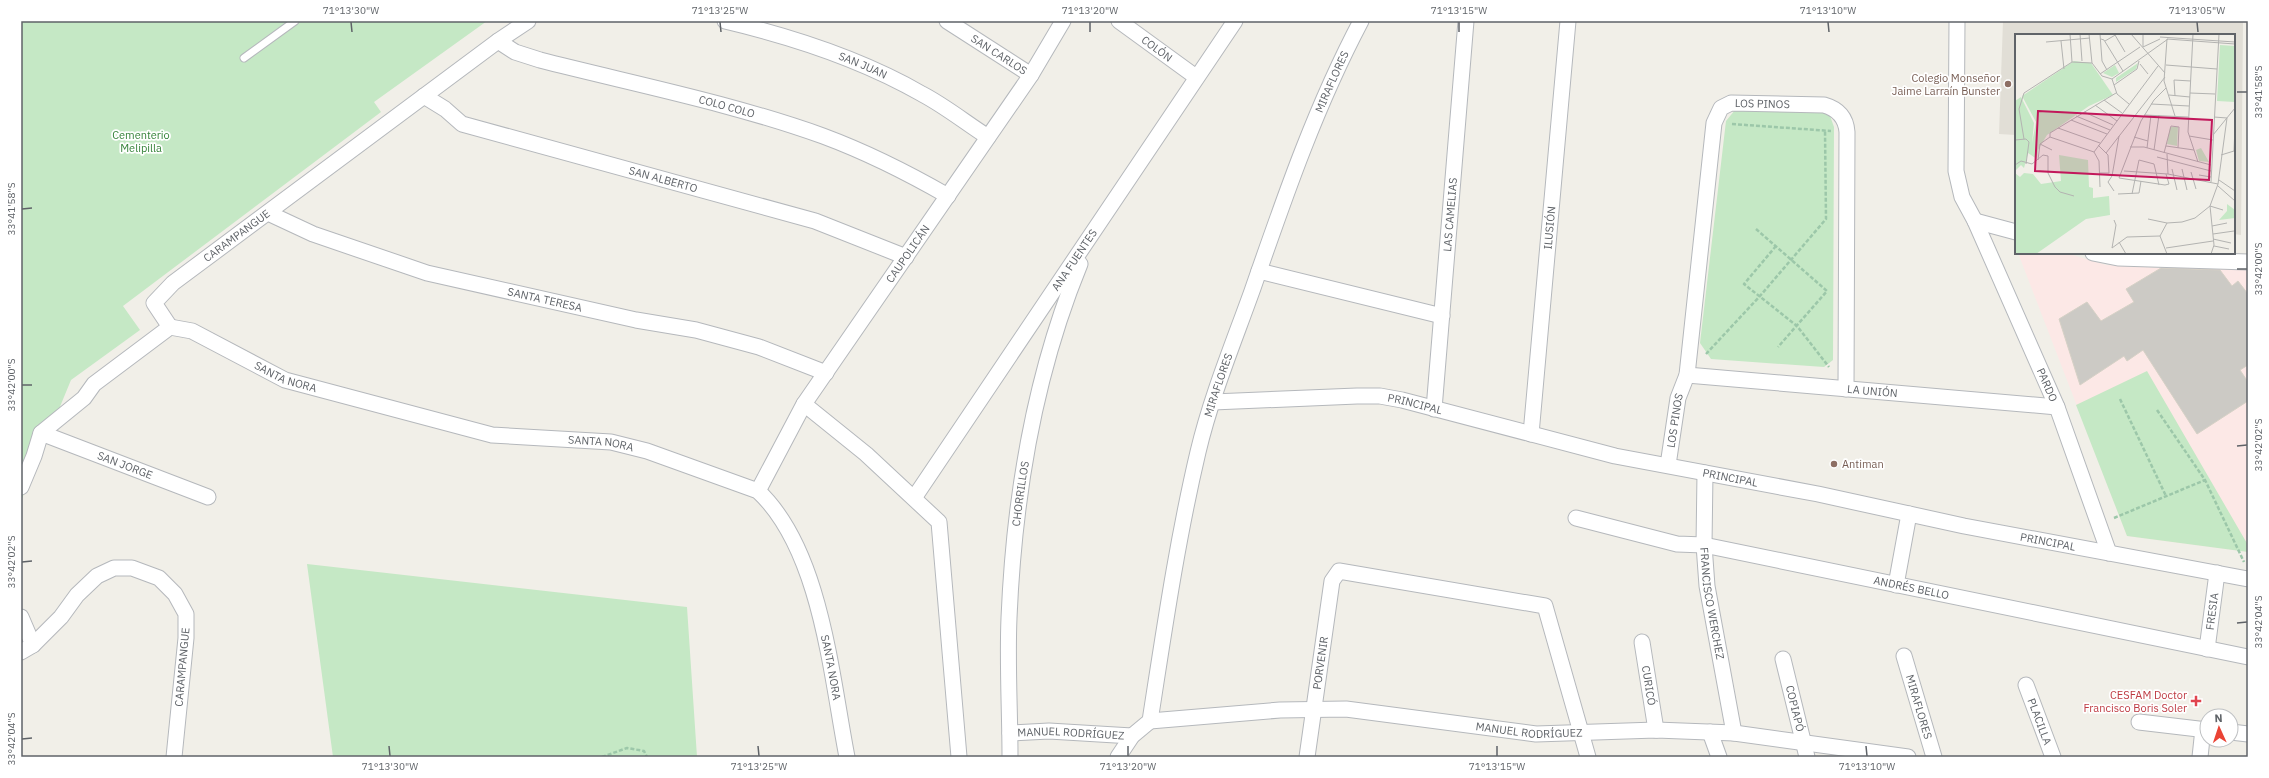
<svg xmlns="http://www.w3.org/2000/svg" width="2269" height="778" viewBox="0 0 2269 778" font-family="'IBM Plex Sans',sans-serif">
<style>
.education{fill:#e1ded6}
.medical{fill:#fce8e6}
.green{fill:#c5e8c5}
.building{fill:#cccac5;stroke:#d6d1c6}
.lines{fill:none;stroke-linecap:round;stroke-linejoin:round}
.lane-casing{stroke:#b5b8bc;stroke-width:9}
.street-casing{stroke:#b5b8bc;stroke-width:17}
.path{stroke:#9cc7a9;stroke-width:2.5;stroke-dasharray:4 2;stroke-linecap:butt}
.lane{stroke:#fff;stroke-width:7}
.street{stroke:#fff;stroke-width:15}
.ticks{fill:none;stroke:#5f6368;stroke-width:1.5}
.education-dot{fill:#8d6e63;stroke:#fff;stroke-width:1.5}
.health-dot{fill:#e0444e;stroke:#fff;stroke-width:1.5}
.labels{text-anchor:middle;stroke-width:3.5;stroke-linejoin:round;paint-order:stroke}
.street-label{font-size:11px;fill:#5f6368;stroke:#fff}
.education-label{font-size:11px;fill:#785e54;stroke:#fff;text-anchor:end}
.park-label{font-size:11px;fill:#348238;stroke:#fff}
.health-label{font-size:11px;fill:#be3a42;stroke:#fff;text-anchor:end}
.inset-road{fill:none;stroke:#b3b3b1;stroke-width:1}
.view{fill:#c2185b;fill-opacity:0.15;stroke:#c2185b;stroke-width:2}
.inset-edge{fill:none;stroke:#5f6368;stroke-width:2}
.neatline{fill:none;stroke:#5f6368;stroke-width:1.5}
.ticks-label{font-size:10px;text-anchor:middle;fill:#5f6368}
</style>
<rect width="100%" height="100%" fill="#f1efe8"/>
<path class="education" d="M2003 21H2243L2241 235 2234 234V35H2016V135L1999 134Z"/>
<path class="medical" d="M2018 253H2066L2106 265 2161 268 2248 269V552L2127 536Z"/>
<path class="green" d="M21 21H487L374 102 381 112 123 306 140 330 71 380 21 501Z
M1735 110 1829 113 1834 127 1833 360 1824 367 1711 359 1700 343 1726 121Z
M2147 371 2248 545V552L2127 536 2076 405Z
M307 564 687 607 697 757H333Z"/>
<path class="building" d="M2161 268 2220 270 2232 286 2238 281 2248 294V365L2240 370 2248 382V401L2197 434 2143 350 2127 361 2124 356 2080 385 2059 319 2087 302 2101 321 2134 302 2126 289Z"/>
<g class="lines">
<defs>
<path id="lane" d="M244 58 295 21"/>
<g id="street">
<path id="s1" d="M725 21C793 37 861 59 922 94 945 106 966 123 988 137"/>
<path id="s2" d="M947 21 1031 75"/>
<path id="s3" d="M1119 21 1196 77"/>
<path id="s4" d="M1957 21 1956 171 1962 197 1975 221 2057 407 2109 553"/>
<path id="s5" d="M498 41 515 52 540 60C634 84 731 103 823 136 866 152 908 173 948 196"/>
<path id="s6" d="M424 96 445 109 462 124 815 221 906 257"/>
<path id="s7" d="M268 213 313 234 427 273 636 320 696 330 759 347 826 373"/>
<path d="M1975 221 2016 232"/>
<path d="M2093 253 2118 258 2248 262"/>
<path d="M1259 271 1442 316"/>
<path id="s8" d="M170 327 192 331 285 380 492 435 611 442 647 451 758 491C821 550 831 675 847 757"/>
<path id="s9" d="M1687 375 2057 407"/>
<path id="s10" d="M1213 402 1357 396H1380L1402 400 1615 456 1818 494 1964 526 2248 579"/>
<path d="M804 404 866 454 939 522 959 757"/>
<path id="s11" d="M1434 409 1466 21"/>
<path id="s12" d="M41 433 208 497"/>
<path id="s13" d="M1531 434 1568 21"/>
<path id="s14" d="M1668 465 1678 398 1687 375 1714 123 1721 108 1731 103 1824 105C1838 109 1846 118 1847 132L1846 389"/>
<path id="s15" d="M1705 473 1704 545 1707 586 1734 733"/>
<path id="s16" d="M21 487 34 456 41 433 84 398 94 384 170 327 154 303 173 283 498 41 528 21"/>
<path id="s17" d="M758 491 804 404 1031 75 1063 21"/>
<path id="s18" d="M914 498 1235 21"/>
<path id="s19" d="M1576 518 1677 544 1704 545 2248 657"/>
<path d="M1896 585 1909 514"/>
<path d="M21 617 33 645"/>
<path id="s20" d="M1642 642 1656 730"/>
<path id="s21" d="M2207 649 2217 573"/>
<path d="M21 652 33 645 61 617 77 595 97 576 114 568H132L159 578 175 594 186 614V638L174 757"/>
<path id="s22" d="M1904 656 1934 757"/>
<path id="s23" d="M1783 659 1807 757"/>
<path id="s24" d="M2026 685 2053 757"/>
<path id="s25" d="M1150 721 1280 710 1346 709 1536 734 1656 730 1734 733 1908 757"/>
<path d="M2139 722 2207 730"/>
<path d="M1710 732 1719 757"/>
<path d="M2231 732 2248 734"/>
<path id="s26" d="M1010 733 1049 731 1132 736"/>
<path id="s27" d="M1010 757C1010 711 1007 664 1009 618 1014 498 1034 376 1080 264"/>
<path id="s28" d="M1118 757 1132 736 1150 721C1164 631 1177 541 1198 452 1211 397 1233 344 1252 291 1284 199 1315 108 1361 21"/>
<path id="s29" d="M1307 757 1332 581 1339 571 1545 606 1588 757"/>
<path d="M2200 757 2203 729"/>
</g>
</defs>
<use href="#lane" class="lane-casing"/>
<use href="#street" class="street-casing"/>
<path class="path" d="M1732 124 1831 131
M1756 229 1827 291 1778 347
M1776 246 1744 284 1797 326 1829 367
M1706 354 1760 296 1826 219 1825 130
M2120 399 2166 496
M2157 410 2205 480 2244 562
M2114 518 2205 480
M602 757 627 748 644 751 647 757"/>
<use href="#lane" class="lane"/>
<use href="#street" class="street"/>
</g>
<path class="ticks" d="M351 22 352 32M720 22 721 32M1090 22V32M1459 22V32M1828 22 1829 32M2197 22 2198 32M2237 92H2247M22 209 32 208M2237 269H2247M22 385H32M2237 446 2247 445M22 562 32 561M2237 623 2247 622M22 739 32 738M389 746 390 756M758 746 759 756M1128 746V756M1497 746V756M1866 746 1867 756"/>
<g class="education-dot">
<circle cx="2008" cy="84" r="4"/>
<circle cx="1834" cy="464" r="4"/>
</g>
<path class="health-dot" d="M2194 695h4v4h4v4h-4v4h-4v-4h-4v-4h4z"/>
<g class="labels">
<g class="street-label">
<text dy="4" stroke="none"><textPath href="#s3" startOffset="47">COLÓN</textPath></text>
<text dy="4" stroke="none"><textPath href="#s2" startOffset="62">SAN CARLOS</textPath></text>
<text dy="4" stroke="none"><textPath href="#s1" startOffset="145">SAN JUAN</textPath></text>
<text dy="4" stroke="none"><textPath href="#s28" startOffset="716">MIRAFLORES</textPath></text>
<text dy="4" stroke="none"><textPath href="#s14" startOffset="405">LOS PINOS</textPath></text>
<text dy="4" stroke="none"><textPath href="#s5" startOffset="239">COLO COLO</textPath></text>
<text dy="4" stroke="none"><textPath href="#s6" startOffset="256">SAN ALBERTO</textPath></text>
<text dy="4" stroke="none"><textPath href="#s11" startOffset="195">LAS CAMELIAS</textPath></text>
<text dy="4" stroke="none"><textPath href="#s13" startOffset="207">ILUSIÓN</textPath></text>
<text dy="4" stroke="none"><textPath href="#s16" startOffset="361">CARAMPANGUE</textPath></text>
<text dy="4" stroke="none"><textPath href="#s17" startOffset="281">CAUPOLICÁN</textPath></text>
<text dy="4" stroke="none"><textPath href="#s18" startOffset="287">ANA FUENTES</textPath></text>
<text dy="4" stroke="none"><textPath href="#s7" startOffset="291">SANTA TERESA</textPath></text>
<text dy="4" stroke="none"><textPath href="#s8" startOffset="127">SANTA NORA</textPath></text>
<text dy="4" stroke="none"><textPath href="#s4" startOffset="383">PARDO</textPath></text>
<text dy="4" stroke="none"><textPath href="#s28" startOffset="392">MIRAFLORES</textPath></text>
<text dy="4" stroke="none"><textPath href="#s9" startOffset="186">LA UNIÓN</textPath></text>
<text dy="4" stroke="none"><textPath href="#s10" startOffset="203">PRINCIPAL</textPath></text>
<text dy="4" stroke="none"><textPath href="#s14" startOffset="45">LOS PINOS</textPath></text>
<text dy="4" stroke="none"><textPath href="#s8" startOffset="451">SANTA NORA</textPath></text>
<text dy="4" stroke="none"><textPath href="#s12" startOffset="90">SAN JORGE</textPath></text>
<text dy="4" stroke="none"><textPath href="#s10" startOffset="527">PRINCIPAL</textPath></text>
<text dy="4" stroke="none"><textPath href="#s27" startOffset="264">CHORRILLOS</textPath></text>
<text dy="4" stroke="none"><textPath href="#s10" startOffset="851">PRINCIPAL</textPath></text>
<text dy="4" stroke="none"><textPath href="#s19" startOffset="343">ANDRÉS BELLO</textPath></text>
<text dy="4" stroke="none"><textPath href="#s15" startOffset="131">FRANCISCO WERCHEZ</textPath></text>
<text dy="4" stroke="none"><textPath href="#s21" startOffset="38">FRESIA</textPath></text>
<text dy="4" stroke="none"><textPath href="#s29" startOffset="95">PORVENIR</textPath></text>
<text transform="translate(182 667) rotate(-85)" y="4">CARAMPANGUE</text>
<text dy="4" stroke="none"><textPath href="#s8" startOffset="810">SANTA NORA</textPath></text>
<text dy="4" stroke="none"><textPath href="#s20" startOffset="44">CURICÓ</textPath></text>
<text dy="4" stroke="none"><textPath href="#s22" startOffset="53">MIRAFLORES</textPath></text>
<text dy="4" stroke="none"><textPath href="#s23" startOffset="51">COPIAPÓ</textPath></text>
<text dy="4" stroke="none"><textPath href="#s24" startOffset="39">PLACILLA</textPath></text>
<text dy="4" stroke="none"><textPath href="#s25" startOffset="381">MANUEL RODRÍGUEZ</textPath></text>
<text dy="4" stroke="none"><textPath href="#s26" startOffset="61">MANUEL RODRÍGUEZ</textPath></text>
</g>
<g class="education-label">
<text x="2000" y="82">Colegio Monseñor<tspan x="2000" dy="13">Jaime Larraín Bunster</tspan></text>
<text x="1842" y="468" text-anchor="start">Antiman</text>
</g>
<g class="park-label">
<text x="141" y="139">Cementerio<tspan x="141" dy="13">Melipilla</tspan></text>
</g>
<g class="health-label">
<text x="2187" y="699">CESFAM Doctor<tspan x="2187" dy="13">Francisco Boris Soler</tspan></text>
</g>
</g>
<g transform="translate(2015 34)">
<rect width="220" height="220" fill="#f1efe8"/>
<path d="M205 11 220 12V68L202 67ZM59 27 76 29 98 61 74 72 32 101 23 116 22 125 13 119 9 134 6 131 0 137V67L6 63 19 89 17 109 21 88 7 62ZM123 29 121 35 101 48V44ZM100 31 104 39 97 43 88 39ZM155 93H163L162 112 152 110ZM186 114 194 128 184 127 181 116ZM44 121 73 126 74 153 78 154V164L94 162 95 181 71 185 21 220H0V139L5 143 9 139 18 140 26 150 46 147ZM212 170 220 176V184L204 186 212 177Z" fill="#c5e8c5"/>
<path class="inset-road" d="M55 0 57 28M65 0 67 27M74 0 77 29 87 42 97 45M85 0 87 27 92 36M116 0 150 39M178 0 173 98 183 128M100 1 110 18M145 3 220 8M86 5 89 6 108 37M152 5 149 47 160 82M152 5 220 10M46 7 49 35M90 7 102 0M31 8 75 4M128 13 145 5M128 13V0M125 30 133 40M151 31 202 35M85 40 125 13M97 45 153 5M97 45 102 60 114 70M99 51 122 35 124 27M151 54 139 66 126 87 104 144 150 151 154 150 151 140M175 59 200 60M154 61 175 63M160 62 159 46 176 47M89 66 107 79M136 70 174 72M80 71 102 87M69 78 98 91M129 81 173 83M61 82 95 96M199 83 212 84M56 86 92 100M43 94 85 109M198 101 220 74M174 102 198 106M35 103 79 118 84 127 85 153M119 103 133 107M9 105 4 75 9 59 57 28 77 29M0 106 11 105 14 108 11 130M25 110 37 116M83 111 93 121 94 139H85M151 112 179 116M115 113H129L196 131M132 114 136 81M139 116 144 81M219 117 220 92M79 118 143 32M91 119 150 43M149 119 156 92 164 93 163 114M152 120 153 140M206 121 219 117M142 123 196 137M23 126 25 110 35 103V99L101 59M0 131 6 127 17 130 28 121 33 122V139L40 153 45 158 59 162M157 135 162 156M167 135 172 156M109 137 153 140 203 150M176 138 181 155M184 141 196 143M204 146 220 157M196 148 204 0M203 152 220 167M99 157 93 148 97 142 104 102M103 160 124 159 126 147M117 160 124 126 139 130 144 151M133 185 152 189 167 188 180 184 195 172 203 150 212 84M99 186 101 191 97 214 112 203 145 202M152 189 145 202 152 220M197 192 212 189M198 200 219 197M198 205 216 209M104 208 111 220M199 212 214 215M151 214 198 207M196 220 199 211 195 172 208 176"/>
<path class="view" d="M23 77 197 86 194 146 20 137Z"/>
<rect width="220" height="220" class="inset-edge"/>
</g>
<rect width="2269" height="778" fill="none" stroke="#ffffff" stroke-width="44"/>
<g transform="translate(2219 728) rotate(357)"><circle r="19" fill="#ffffff" stroke="#bfc1c3"/>
<path d="M0-3L7 15L0 10L-7 15Z" fill="#ea4335"/>
<text y="-6" font-size="11" font-weight="bold" text-anchor="middle" fill="#5f6368">N</text>
</g>
<rect x="22" y="22" width="2225" height="734" class="neatline"/>
<g class="ticks-label">
<text x="351" y="14">71°13'30"W</text>
<text x="720" y="14">71°13'25"W</text>
<text x="1090" y="14">71°13'20"W</text>
<text x="1459" y="14">71°13'15"W</text>
<text x="1828" y="14">71°13'10"W</text>
<text x="2197" y="14">71°13'05"W</text>
<text transform="translate(2258 92) rotate(-90)" y="4">33°41'58"S</text>
<text transform="translate(11 209) rotate(-90)" y="4">33°41'58"S</text>
<text transform="translate(2258 269) rotate(-90)" y="4">33°42'00"S</text>
<text transform="translate(11 385) rotate(-90)" y="4">33°42'00"S</text>
<text transform="translate(2258 445) rotate(-90)" y="4">33°42'02"S</text>
<text transform="translate(11 562) rotate(-90)" y="4">33°42'02"S</text>
<text transform="translate(2258 622) rotate(-90)" y="4">33°42'04"S</text>
<text transform="translate(11 739) rotate(-90)" y="4">33°42'04"S</text>
<text x="390" y="770">71°13'30"W</text>
<text x="759" y="770">71°13'25"W</text>
<text x="1128" y="770">71°13'20"W</text>
<text x="1497" y="770">71°13'15"W</text>
<text x="1867" y="770">71°13'10"W</text>
</g>
</svg>
